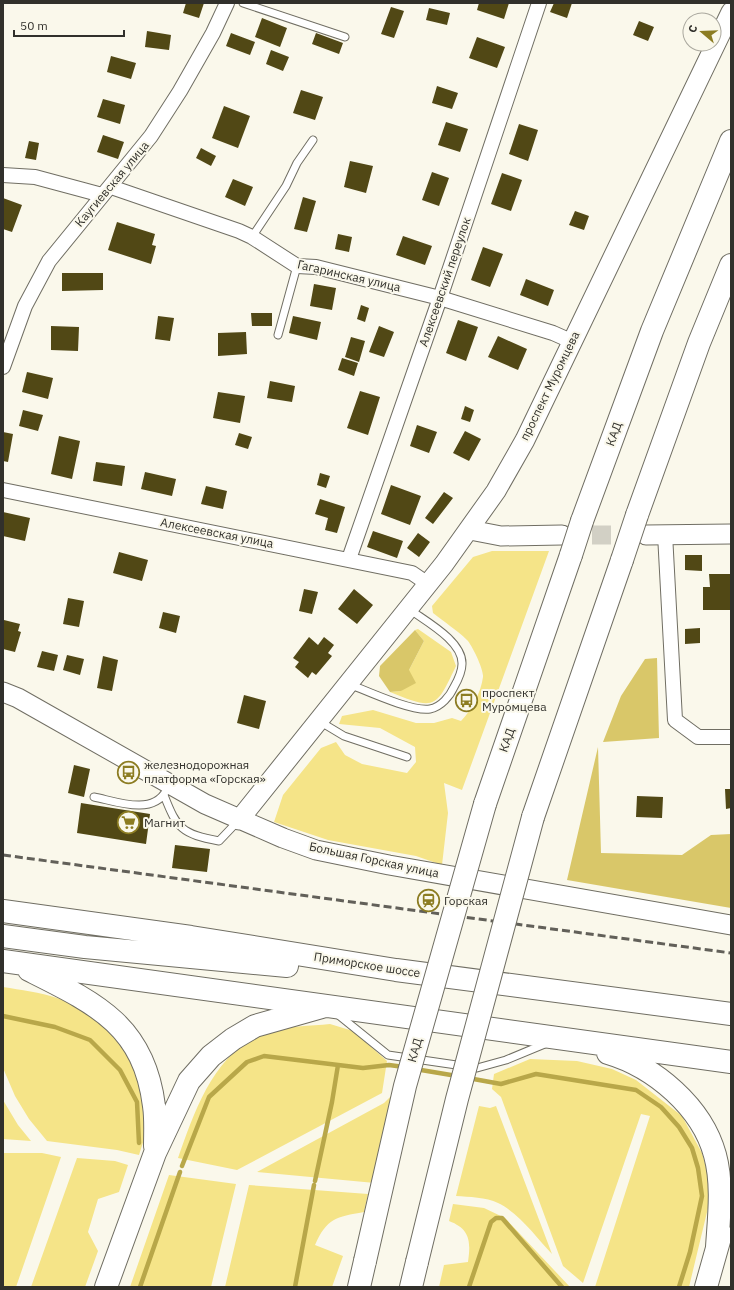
<svg xmlns="http://www.w3.org/2000/svg" width="734" height="1290" viewBox="0 0 734 1290" font-family="'IBM Plex Sans',sans-serif">
<style>
.green{fill:#f5e488}
.forest{fill:#d9c769}
.lines{fill:none;stroke-linecap:round;stroke-linejoin:round}
.stream{stroke:#b8a749;stroke-width:4.5}
.building{fill:#514815}
.secondary-tunnel{stroke:#d2d0c5;stroke-width:19;stroke-dasharray:19 10;stroke-linecap:butt}
.lane-casing{stroke:#706e63;stroke-width:9}
.street-casing{stroke:#706e63;stroke-width:16}
.secondary-casing{stroke:#706e63;stroke-width:21}
.highway-casing{stroke:#706e63;stroke-width:24}
.lane{stroke:#fff;stroke-width:7}
.street{stroke:#fff;stroke-width:14}
.secondary{stroke:#fff;stroke-width:19}
.highway{stroke:#fff;stroke-width:22}
.rail{stroke:#626059;stroke-width:3;stroke-dasharray:8 4;stroke-linecap:butt}
.highway-bridge-casing{stroke:#706e63;stroke-width:24;stroke-linecap:butt}
.highway-bridge{stroke:#fff;stroke-width:22}
.labels{text-anchor:middle;stroke-width:4;stroke-linejoin:round;paint-order:stroke}
.street-label{font-size:12px;fill:#31302b;stroke:#faf8eb}
.poi-label{font-size:12px;fill:#31302b;stroke:#faf8eb;text-anchor:start}
</style>
<rect width="100%" height="100%" fill="#faf8eb"/>
<path class="green" d="M492 551H549L462 790 444 783 448 813 442 865 416 856 328 840 274 822 283 795 321 748 336 742 345 755 362 764 407 773 416 762 415 747 380 728 339 724 342 716 373 710 416 723H434L452 718 461 721C472 710 481 692 483 677 484 670 472 645 467 640 457 630 444 622 433 613L432 606 473 557Z
M418 629 451 652 456 666C436 708 436 711 390 692L401 691 409 670 424 641 415 630Z
M3 987C21 990 40 992 57 998 82 1007 106 1026 123 1046 139 1065 148 1111 145 1134 144 1141 141 1148 139 1155L117 1150 47 1141 29 1119 15 1096 3 1068Z
M330 1024 353 1031 387 1061 382 1093 237 1170 178 1158C195 1110 215 1049 269 1031 286 1026 311 1026 330 1024Z
M530 1059 577 1061 612 1069 636 1080 682 1116 702 1153 709 1178 708 1208 689 1287H595L650 1116 641 1114 583 1283 563 1266 501 1097 492 1089 494 1074Z
M396 1076 401 1080 375 1183 257 1172 384 1103 391 1096Z
M3 1100 18 1125 31 1141 3 1139Z
M479 1106 490 1108 496 1106 552 1254C536 1237 519 1213 498 1203 486 1197 469 1197 456 1196Z
M3 1153H42L61 1157 16 1287H3Z
M77 1158 115 1161 128 1165 119 1192 98 1199 88 1232 98 1251 85 1287H31Z
M169 1175 236 1184 211 1287H130Z
M249 1185 368 1194 364 1212C336 1217 327 1218 315 1245L343 1256 332 1287H225Z
M453 1204 484 1208 505 1218 570 1287H439L444 1265 468 1262C471 1241 470 1229 449 1221Z"/>
<path class="forest" d="M415 630 424 641 409 670 416 683 401 691 390 692 379 676 380 666Z
M657 658 659 738 603 742 621 696 645 659Z
M598 747 601 853 682 855 711 835 731 834V908L567 880Z"/>
<g class="lines">
<path class="stream" d="M3 1016 55 1027 90 1040 120 1070 137 1102 139 1143
M415 1069 457 1076
M468 1078 501 1084 536 1074 636 1090 661 1107 679 1127 692 1148 698 1168 702 1196 690 1252 679 1287
M182 1166 209 1097 247 1062 264 1056 363 1068 389 1065 404 1067
M315 1181 332 1102 338 1065
M140 1287 180 1172
M295 1287 314 1185
M469 1287 491 1222 496 1218H502L562 1287"/>
</g>
<path class="building" d="M186 3H204L199 18 183 13Z
M479 3H509L504 19 477 10Z
M554 3H572L567 18 550 12Z
M391 7 404 11 394 38 381 34Z
M429 8 450 13 447 25 426 20Z
M262 18 287 28 280 47 255 37Z
M639 21 654 27 648 41 633 35Z
M147 31 171 35 169 50 145 47Z
M231 33 255 42 250 55 226 46Z
M316 33 343 43 339 54 312 44Z
M477 37 505 47 497 68 469 58Z
M271 50 289 57 283 71 266 64Z
M111 56 136 63 131 79 107 72Z
M437 86 458 93 452 109 432 103Z
M301 90 323 97 315 120 293 113Z
M103 99 125 105 120 124 97 117Z
M224 106 250 116 238 148 212 138Z
M446 122 468 129 460 152 438 145Z
M519 124 538 130 528 161 509 154Z
M103 135 124 142 118 159 97 152Z
M29 141 39 143 36 160 25 158Z
M201 148 216 156 211 166 196 158Z
M350 161 373 166 366 193 344 187Z
M432 172 449 178 439 206 422 200Z
M502 173 522 180 511 211 491 204Z
M233 179 253 187 245 206 225 197Z
M303 197 316 201 307 232 294 229Z
M3 198 22 205 12 232 3 229Z
M575 211 589 216 584 230 569 225Z
M117 222 155 234 152 245 156 246 151 264 108 250Z
M338 234 352 237 349 252 335 249Z
M403 236 432 246 425 265 396 255Z
M483 247 503 254 490 287 471 280Z
M62 273H103V290L62 291Z
M526 279 554 290 548 306 520 295Z
M314 284 336 288 332 310 310 306Z
M361 305 369 308 365 322 357 319Z
M251 313H272V326H252Z
M158 316 174 318 170 341 155 339Z
M293 316 321 322 317 340 289 333Z
M458 320 478 327 466 361 446 353Z
M51 326 79 327 78 351 51 350Z
M379 326 394 332 384 357 369 352Z
M246 332 247 354 218 356V333Z
M498 336 527 349 518 370 488 357Z
M351 337 365 341 359 362 345 357Z
M342 358 358 363 354 376 338 370Z
M27 372 53 378 48 399 22 392Z
M270 381 295 386 292 402 267 398Z
M360 391 380 397 368 435 347 428Z
M218 392 245 396 240 423 213 418Z
M465 406 474 410 470 422 461 419Z
M23 410 43 415 38 431 19 426Z
M417 425 437 432 429 453 410 446Z
M465 431 481 439 469 461 453 453Z
M3 432 13 434 8 462 3 461Z
M239 433 252 437 248 449 235 445Z
M59 436 80 441 72 479 51 474Z
M96 462 125 466 122 486 93 481Z
M145 472 176 479 172 496 141 489Z
M320 473 330 476 326 488 317 485Z
M391 485 421 496 410 525 381 514Z
M206 486 227 491 223 509 201 504Z
M444 492 453 498 433 524 425 518Z
M320 499 345 507 337 533 325 530 328 518 315 514Z
M3 512 30 518 25 541 3 536Z
M373 531 403 541 397 558 367 547Z
M418 533 430 542 419 557 407 548Z
M119 552 148 560 142 581 113 573Z
M685 555H702V571L685 570Z
M709 574H731V610H703V587H710Z
M304 589 318 592 312 614 299 611Z
M354 589 373 605 357 624 338 609Z
M68 598 84 601 79 627 63 624Z
M163 612 180 616 176 633 159 628Z
M4 620 20 624 18 631 21 632 15 652 3 649Z
M700 628V643L685 644V629Z
M309 637 318 645 324 637 334 645 328 653 332 656 316 675 312 672 308 678 295 667 299 662 293 658Z
M42 651 58 655 54 671 37 667Z
M67 655 84 659 80 675 63 670Z
M103 656 118 660 112 691 97 688Z
M244 695 266 701 259 729 237 723Z
M74 765 90 769 84 797 68 793Z
M725 789H731V808L726 809Z
M637 796 663 797 662 818 636 817Z
M81 803 150 814 146 844 77 833Z
M175 845 210 849 207 872 172 868Z"/>
<g class="lines">
<path class="secondary-tunnel" d="M563 535H645"/>
<defs>
<path id="lane" d="M243 3 345 37
M252 237 286 186 297 163 313 140
M278 335 297 266
M349 684C367 691 412 712 430 709 441 707 450 696 454 687 458 680 462 672 462 664 463 641 425 621 409 609
M319 721 344 736 407 757
M164 795C177 829 182 834 219 841L239 820
M94 797C115 801 152 816 166 791
M336 1013 388 1055 477 1068 506 1060 547 1043"/>
<path id="street" d="M3 175 35 177 102 195
M111 187 239 231 252 237 297 266 316 267 440 298 553 333 571 341
M3 367 25 306 49 261 151 136 180 91 213 33 227 3
M3 490 412 573 428 584
M665 534 675 720 698 737H731
M349 559 440 298 539 3"/>
<path id="secondary" d="M470 530 501 536 562 535
M646 535 731 534
M3 692 18 698 205 804 283 838 316 850 389 865 731 925
M239 820 444 564 496 491 525 440 731 12"/>
<path id="highway" d="M637 515 699 343 731 265
M582 521 652 331 731 141
M485 804 571 555
M533 817 622 560
M3 911 191 937 396 970 731 1014
M3 936 85 947 287 966
M3 961 731 1062
M29 970C95 1003 144 1025 154 1106 156 1119 155 1133 155 1146
M608 1053C655 1067 702 1107 715 1155 723 1184 719 1217 717 1247
M106 1287 155 1153 189 1081 211 1056 233 1039 255 1026 322 1007
M359 1287 365 1261
M411 1287 417 1262
M706 1287 721 1234"/>
</defs>
<use href="#lane" class="lane-casing"/>
<use href="#street" class="street-casing"/>
<use href="#secondary" class="secondary-casing"/>
<use href="#highway" class="highway-casing"/>
<use href="#lane" class="lane"/>
<use href="#street" class="street"/>
<use href="#secondary" class="secondary"/>
<use href="#highway" class="highway"/>
<path class="rail" d="M3 855 731 953"/>
<defs>
<path id="highway-bridge" d="M571 555 582 521
M622 560 637 515
M365 1261 405 1086 485 804
M417 1262 457 1099 533 817"/>
</defs>
<use href="#highway-bridge" class="highway-bridge-casing"/>
<use href="#highway-bridge" class="highway-bridge"/>
</g>
<defs>
<symbol id="bus-ring" viewBox="-11 -11 22 22"><circle r="9.5" fill="#faf8eb" stroke="#8c7c22" stroke-width="1.5"/><path d="M-5-6H5V4H4V6H2V4H-2V6H-4V4H-5ZM-3.5-4V0h7V-4ZM-3.5 1.2v1.5H-2V1.2ZM2 1.2v1.5H3.5V1.2Z" fill="#8c7c22"/></symbol>
<symbol id="supermarket-ring" viewBox="-11 -11 22 22"><circle r="9.5" fill="#faf8eb" stroke="#8c7c22" stroke-width="1.5"/><path d="M-6-5.5h2.5l.6 2H6L4.5 2H-2.5L-4.4-4H-6ZM-1.5 3.2a1.3 1.3 0 1 0 .1 0ZM3 3.2a1.3 1.3 0 1 0 .1 0Z" fill="#8c7c22"/></symbol>
<symbol id="station-ring" viewBox="-11 -11 22 22"><circle r="9.5" fill="#faf8eb" stroke="#8c7c22" stroke-width="1.5"/><path d="M-3-6H3Q5-6 5-4V2Q5 4 3 4L4.5 6H3L1.5 4h-3L-3 6H-4.5L-3 4Q-5 4-5 2V-4Q-5-6-3-6ZM-3.5-4v3h7v-3ZM-3.5 1v1.5H-2V1ZM2 1v1.5H3.5V1Z" fill="#8c7c22"/></symbol>
</defs>
<g fill-rule="evenodd">
<use href="#bus-ring" x="454" y="688" width="25" height="25"/>
<use href="#bus-ring" x="116" y="760" width="25" height="25"/>
<use href="#supermarket-ring" x="116" y="810" width="25" height="25"/>
<use href="#station-ring" x="416" y="888" width="25" height="25"/>
</g>
<g class="labels">
<g class="street-label">
<text transform="translate(112 184) rotate(-50)" y="4">Каугиевская улица</text>
<text transform="translate(349 276) rotate(13)" y="4">Гагаринская улица</text>
<text transform="translate(445 282) rotate(-71)" y="4">Алексеевский переулок</text>
<text transform="translate(550 386) rotate(-64)" y="4">проспект Муромцева</text>
<text transform="translate(614 434) rotate(-70)" y="4">КАД</text>
<text transform="translate(217 533) rotate(11)" y="4">Алексеевская улица</text>
<text transform="translate(507 740) rotate(-71)" y="4">КАД</text>
<text transform="translate(374 860) rotate(12)" y="4">Большая Горская улица</text>
<text transform="translate(367 965) rotate(9)" y="4">Приморское шоссе</text>
<text transform="translate(415 1050) rotate(-74)" y="4">КАД</text>
</g>
<g class="poi-label">
<text x="482" y="697">проспект<tspan x="482" dy="14">Муромцева</tspan></text>
<text x="144" y="769">железнодорожная<tspan x="144" dy="14">платформа «Горская»</tspan></text>
<text x="144" y="827">Магнит</text>
<text x="444" y="905">Горская</text>
</g>
</g>
<rect width="734" height="1290" fill="none" stroke="#31302b" stroke-width="8"/>
<g transform="translate(702 32) rotate(289)"><circle r="19" fill="#faf8eb" stroke="#aaa89e"/>
<path d="M0-3L7 15L0 10L-7 15Z" fill="#8c7c22"/>
<text y="-6" font-size="11" font-weight="bold" text-anchor="middle" fill="#31302b">С</text>
</g>
<path d="M14 30v6h110v-6" fill="none" stroke="#31302b" stroke-width="2"/>
<text x="20" y="30" font-size="12" fill="#31302b" stroke="#faf8eb" stroke-width="3" paint-order="stroke">50 m</text>
</svg>
